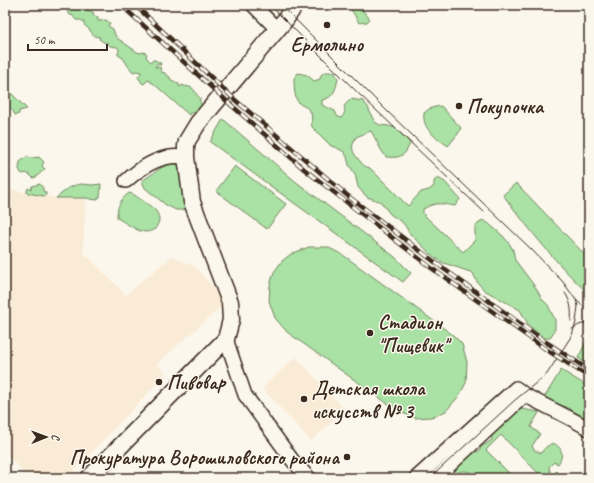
<svg xmlns="http://www.w3.org/2000/svg" width="594" height="483" viewBox="0 0 594 483" font-family="Caveat,sans-serif">
<style>
.built{fill:#faebd7}
.green{fill:#aae1a4;stroke:#728661}
.lines{fill:none;stroke-linecap:round;stroke-linejoin:round}
.minor-casing{stroke:#3b2a1e;stroke-width:16}
.tertiary-casing{stroke:#3b2a1e;stroke-width:19}
.minor{stroke:#fbf7ec;stroke-width:13}
.tertiary{stroke:#fbf7ec;stroke-width:16}
.tram{stroke:#3b2a1e;stroke-width:1}
.rail-casing{stroke:#3b2a1e;stroke-width:4.5}
.rail{stroke:#fbf7ec;stroke-width:3;stroke-dasharray:9;stroke-linecap:butt}
.poi-dot{fill:#3b2a1e;stroke:#fbf7ec;stroke-width:1.5}
.labels{text-anchor:middle;stroke-width:3;stroke-linejoin:round;paint-order:stroke}
.poi-label{font-size:20px;font-weight:bold;fill:#3b2a1e;stroke:#fbf7ec;text-anchor:start}
</style>
<rect width="100%" height="100%" fill="#fbf7ec"/>
<filter id="ink" filterUnits="userSpaceOnUse"><feTurbulence type="fractalNoise" baseFrequency=".025" numOctaves="2"/><feDisplacementMap in="SourceGraphic" scale="8" xChannelSelector="R" yChannelSelector="G"/><feConvolveMatrix kernelMatrix="1 2 1 2 8 2 1 2 1" color-interpolation-filters="sRGB"/></filter>
<g filter="url(#ink)">
<path class="built" d="M5 188 27 193 56 198H86L83 252 126 295 172 256 196 267 225 303 157 364 166 374 67 478H29L5 452Z
M296 357 345 410 311 441 262 388Z"/>
<path class="green" d="M63 5H86L87 6 86 10 93 12 94 16 98 17V21H101L106 20 110 23 108 26 113 29 115 35 117 38 137 52 140 53 144 52 147 54 146 57 151 62 153 60H155L158 62H160L161 65 157 64 155 67H160L161 72 165 73 166 75 170 77V79L179 84V86L180 87 182 85C185 87 189 86 192 88 196 90 196 96 200 98V102L202 105H204L200 110 198 109 197 110V112H193L192 113H190L189 115 154 84 148 80 144 84 142 83 138 77 141 73V72L136 71 133 72 129 67 128 66 123 58 118 55V53L119 51V49L117 47 110 46 107 42 105 43 99 39 100 37 94 36C92 34 91 31 89 29 86 26 84 27 84 22L81 20H76L72 15H70Z
M348 5H358L370 19 367 22 359 23C356 17 352 11 348 5Z
M324 72H334L338 78C336 89 334 98 322 100V105L335 111 337 116 341 118C344 115 346 111 344 106L351 99 363 101 368 107 372 117 375 122 380 125 389 126 395 128 410 143C405 157 400 158 386 157 380 150 376 139 371 131L356 137C350 148 352 152 360 161 363 165 365 167 370 168L408 206 421 192 429 190 434 186V181L438 178 445 182 460 199 455 206C441 204 437 201 423 209V214L463 252 475 240V227L482 220 488 223 503 236 509 243 513 250 515 260 536 288 542 299 548 305 555 320V329L550 338H544L529 326 520 310 484 290 477 282 473 273 444 263 434 257 409 233 406 227 403 223 390 214 381 202 367 197 363 193 358 187 355 174 349 165 347 157 344 152 337 148 331 146 312 127C311 122 313 116 310 111 306 105 299 107 296 98 294 92 294 85 294 78L298 73 307 75 314 81 320 79 321 75Z
M5 87 27 109 19 111V114L15 115 13 111 11 109H8L7 107H5Z
M441 106 461 128 458 134 448 146C436 137 422 130 424 113 429 108 434 107 441 106Z
M223 119 295 181 395 257 411 273 403 282 210 142Z
M26 157H29L32 158 39 157 44 162 42 166 45 169 36 177 33 178 30 175 26 173 24 174 21 173 19 169 20 162Z
M173 163 180 165 186 198 184 210H176L166 205 145 188 142 181 164 166Z
M235 166 286 204 267 229 216 191Z
M516 183 589 259V294C556 264 530 230 503 195Z
M40 184 43 188V191L46 193V195L44 196 27 193V191L28 188 31 190 32 186Z
M81 184 92 185 101 184 100 197 96 200 86 198H56C66 191 67 186 81 184Z
M129 193C135 194 138 198 143 201 150 206 159 210 159 220 159 222 157 226 155 229 153 230 149 232 146 232 137 232 125 222 117 218 117 206 120 200 129 193Z
M309 247H327L343 255 453 335 462 344 467 362 466 383 459 396 446 411 431 417 415 418 398 411 287 332 275 318 269 301 270 285 274 272 282 261 291 254Z
M587 340H589V365L578 358Z
M561 370 589 387V420L568 408 544 398Z
M516 408 539 412C537 418 533 421 531 427L540 434 532 446 534 450 541 453C544 448 548 445 553 443 563 448 564 455 558 464L554 462 549 467 551 475 554 474 556 471 559 474 563 476 568 473 572 478H543L501 435 486 450 514 478H473L472 473C462 469 460 471 452 477L449 473 465 455 479 451 482 446 486 444 492 440 491 431Z"/>
<g class="lines">
<defs>
<path id="minor" d="M253 5 277 29
M126 181C137 171 154 159 170 157 175 156 181 157 186 157
M226 339 245 395 293 461 309 478
M525 395C546 407 568 416 589 429
M416 478 516 388 525 395 436 478"/>
<path id="tertiary" d="M89 478 226 339 231 320 230 302 192 202 186 157V146L187 141 198 123 285 20 295 5"/>
</defs>
<use href="#minor" class="minor-casing"/>
<use href="#tertiary" class="tertiary-casing"/>
<use href="#minor" class="minor"/>
<use href="#tertiary" class="tertiary"/>
<path class="tram" d="M270 5 359 94 484 212
M281 5 388 112 530 248 563 282 576 300 578 306 576 322 572 335 547 374 515 400 430 478
M565 293C571 301 572 311 571 321
M575 299 589 312
M572 329 579 325 589 322"/>
<defs>
<path id="rail" d="M121 5 230 104 304 169 430 267 544 348 589 377
M135 5 234 99 348 196 444 269 546 342 589 370"/>
</defs>
<use href="#rail" class="rail-casing"/>
<use href="#rail" class="rail"/>
</g>
</g>
<g class="poi-dot">
<circle cx="327" cy="25" r="4"/>
<circle cx="459" cy="106" r="4"/>
<circle cx="370" cy="333" r="4"/>
<circle cx="159" cy="382" r="4"/>
<circle cx="304" cy="399" r="4"/>
<circle cx="347" cy="457" r="4"/>
</g>
<g class="labels">
<g class="poi-label">
<text x="327" y="51" text-anchor="middle">Ермолино</text>
<text x="467" y="113">Покупочка</text>
<text x="378" y="329">Стадион<tspan x="378" dy="23">"Пищевик"</tspan></text>
<text x="167" y="389">Пивовар</text>
<text x="312" y="395">Детская школа<tspan x="312" dy="23">искусств № 3</tspan></text>
<text x="339" y="464" text-anchor="end">Прокуратура Ворошиловского района</text>
</g>
</g>
<rect width="594" height="483" fill="none" stroke="#fbf7ec" stroke-width="20"/>
<rect x="10" y="10" width="574" height="463" fill="none" stroke="#3b2a1e" stroke-width="1.5" filter="url(#ink)"/>
<g transform="translate(46 437) rotate(89)" stroke="#fbf7ec" stroke-width="3" paint-order="stroke">
<path d="M0-3L7 15L0 10L-7 15Z" fill="#3b2a1e"/>
<text y="-6" font-size="11" font-weight="bold" text-anchor="middle" fill="#3b2a1e">С</text>
</g>
<path d="M28 44v6h79v-6" fill="none" stroke="#3b2a1e" stroke-width="2"/>
<text x="34" y="44" font-size="12" fill="#3b2a1e" stroke="#fbf7ec" stroke-width="3" paint-order="stroke">50 m</text>
</svg>
